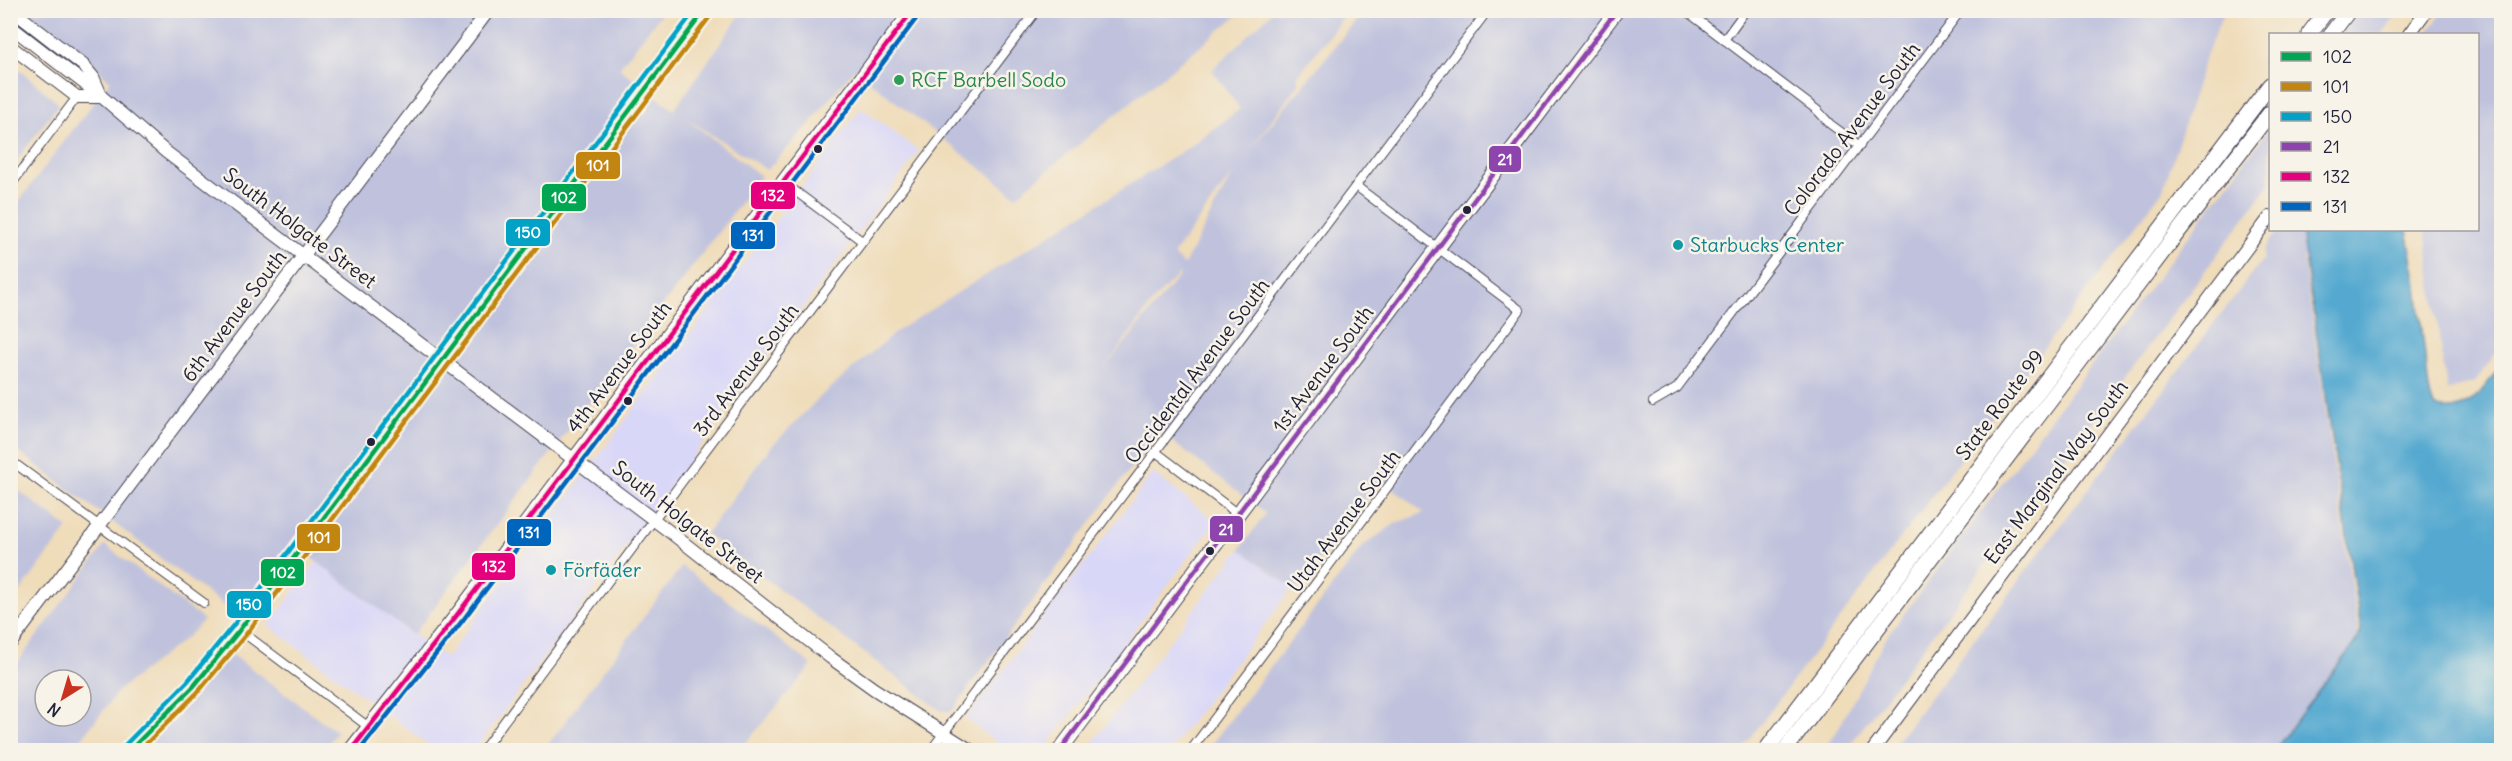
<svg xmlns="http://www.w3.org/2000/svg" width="2512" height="761" viewBox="0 0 2512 761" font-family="Delius,sans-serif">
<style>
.built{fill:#d9d7f8}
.industrial{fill:#c0c2dd;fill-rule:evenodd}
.water{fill:#54a9d0;stroke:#3b6686;stroke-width:1.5}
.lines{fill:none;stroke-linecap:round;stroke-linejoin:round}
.street-casing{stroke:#413e4e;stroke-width:10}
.secondary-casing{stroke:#413e4e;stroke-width:14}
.primary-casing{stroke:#413e4e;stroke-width:16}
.highway-casing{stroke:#413e4e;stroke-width:17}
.street{stroke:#fff;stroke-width:8}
.secondary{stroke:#fff;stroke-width:12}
.primary{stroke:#fff;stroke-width:14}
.highway{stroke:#fff;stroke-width:15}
.bus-1-casing{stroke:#f7f3e8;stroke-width:9}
.bus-2-casing{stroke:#f7f3e8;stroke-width:9}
.bus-3-casing{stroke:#f7f3e8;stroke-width:9}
.bus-4-casing{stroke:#f7f3e8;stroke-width:9}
.bus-5-casing{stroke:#f7f3e8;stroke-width:9}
.bus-6-casing{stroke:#f7f3e8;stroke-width:9}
.bus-1{stroke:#00a651;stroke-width:4.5}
.bus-2{stroke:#c2850f;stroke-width:4.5}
.bus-3{stroke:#02a2c7;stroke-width:4.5}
.bus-4{stroke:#8e44ad;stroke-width:4.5}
.bus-5{stroke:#e5007d;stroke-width:4.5}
.bus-6{stroke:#0065bd;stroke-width:4.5}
.leisure-dot{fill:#2e9e5b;stroke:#f7f3e8;stroke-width:2}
.bus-dot{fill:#22223b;stroke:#f7f3e8;stroke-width:2}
.culture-dot{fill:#0f9aa8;stroke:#f7f3e8;stroke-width:2}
.labels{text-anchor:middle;stroke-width:5;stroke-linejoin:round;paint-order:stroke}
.leisure-label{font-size:20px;fill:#27864d;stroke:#f7f3e8;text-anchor:start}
.street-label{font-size:20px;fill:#22223b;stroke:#f7f3e8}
.culture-label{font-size:20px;fill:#0d838f;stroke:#f7f3e8;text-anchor:start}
.line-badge{stroke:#f7f3e8;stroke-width:2}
.badge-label{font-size:16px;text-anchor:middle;font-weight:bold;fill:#fff}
</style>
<rect width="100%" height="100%" fill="#f7f3e8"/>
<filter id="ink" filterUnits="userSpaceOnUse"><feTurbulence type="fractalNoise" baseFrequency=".0167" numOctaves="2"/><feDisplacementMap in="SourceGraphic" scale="12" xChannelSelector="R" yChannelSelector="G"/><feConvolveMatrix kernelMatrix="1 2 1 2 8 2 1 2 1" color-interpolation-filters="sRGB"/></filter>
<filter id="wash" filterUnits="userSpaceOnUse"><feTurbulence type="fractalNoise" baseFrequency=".008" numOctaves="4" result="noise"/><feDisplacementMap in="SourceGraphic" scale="24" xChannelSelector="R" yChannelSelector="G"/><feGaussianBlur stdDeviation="1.35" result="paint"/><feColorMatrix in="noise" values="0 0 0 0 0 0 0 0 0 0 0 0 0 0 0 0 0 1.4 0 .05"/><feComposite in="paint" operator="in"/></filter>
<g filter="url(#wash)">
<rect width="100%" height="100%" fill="#efdcb9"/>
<path class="built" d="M861 108 919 151 475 750H435L268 625 317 562 446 658Z
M1153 473 1216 521 1044 750H1007L966 719Z
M1240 549 1292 588 1170 750H1087Z"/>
<path class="industrial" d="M18 11H663L619 68 674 110 743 11H1243L1016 196 854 69 807 127 767 170 684 117 761 176 413 635 304 552 251 626 11 446 10 213 110 81 87 60Z
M1273 11H1348L1297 77 1299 83 1249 151 1364 11H2224L2207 53 2163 190 1741 750H1207L1363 546 1396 523 1424 513 1381 479 1295 590 1240 549 1266 513 1158 431 951 712 940 710 706 534 769 449 820 397 897 331 1186 149 1240 109 1212 70ZM1233 173 1184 265 1173 255ZM1179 274V276L1101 372 1155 299Z
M2359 11V10L2400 11 2382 34H2341Z
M2444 11H2502L2501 346 2475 382 2447 391 2425 230H2478V34H2426Z
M11 62 59 104 11 168Z
M2270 128V184L1846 750H1823L1836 733 1887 636Z
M2278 230H2299L2300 233 2303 230H2323L2303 257 2358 632 2356 640 2273 750H1890L2263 259 2264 249Z
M10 484 68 528 11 604H10Z
M105 545 204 620 187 637 119 690 73 750H11V671ZM45 680H81V716H45Z
M682 566 812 665 740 750H544Z
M230 653 337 732 323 750H145Z"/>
<path class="water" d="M2301 230H2407L2416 278 2429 390 2434 407C2466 418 2485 388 2501 365V750H2274L2357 640 2361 631Z"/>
</g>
<g filter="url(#ink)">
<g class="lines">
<defs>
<path id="street" d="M1685 10 1817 110 1830 124 1860 146
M1724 40 1746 10
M783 182 862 241
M10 186 77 97
M1653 402 1677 388 1961 10
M1156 452 1239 515
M10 460 204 603
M249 637 370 728
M483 750 684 479 1037 10
M931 750 1488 10
M1191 750 1520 310 1356 186"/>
<path id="secondary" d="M12 10 83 65 93 77 100 93
M10 26 102 97 166 152 670 532 831 658 874 689 970 750
M2409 34 2427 10
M10 46 77 97H102
M10 644 489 10
M1873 750 2270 217"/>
<path id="primary" d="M351 750 457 615 913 10
M1060 750 1617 10"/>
<path id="highway" d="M2309 34 2327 10
M2331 34 2349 10
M1766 750 2270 85
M1785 750 2171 241 2270 113"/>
</defs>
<use href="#street" class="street-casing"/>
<use href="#secondary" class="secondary-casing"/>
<use href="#primary" class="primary-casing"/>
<use href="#highway" class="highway-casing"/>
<use href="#street" class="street"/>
<use href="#secondary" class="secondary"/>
<use href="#primary" class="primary"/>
<use href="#highway" class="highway"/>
<defs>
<path id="bus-1" d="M130 750 193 687 238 632 705 10"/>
<path id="bus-2" d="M140 750 198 692 244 637 711 15"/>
<path id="bus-3" d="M125 745 187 682 232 627 695 10"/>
<path id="bus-4" d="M1060 750 1617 10"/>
<path id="bus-5" d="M351 750 457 615 913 10"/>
<path id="bus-6" d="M360 750 463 620 919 15"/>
</defs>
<use href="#bus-1" class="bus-1-casing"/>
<use href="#bus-2" class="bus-2-casing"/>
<use href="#bus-3" class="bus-3-casing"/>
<use href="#bus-4" class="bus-4-casing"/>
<use href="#bus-5" class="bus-5-casing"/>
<use href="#bus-6" class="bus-6-casing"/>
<use href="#bus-1" class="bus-1"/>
<use href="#bus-2" class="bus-2"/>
<use href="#bus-3" class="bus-3"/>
<use href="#bus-4" class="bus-4"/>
<use href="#bus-5" class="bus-5"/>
<use href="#bus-6" class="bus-6"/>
</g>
</g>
<circle class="leisure-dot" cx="899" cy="80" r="6"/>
<g class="bus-dot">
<circle cx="818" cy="149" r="5"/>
<circle cx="1467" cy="210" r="5"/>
<circle cx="628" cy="401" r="5"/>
<circle cx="371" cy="442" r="5"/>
<circle cx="1210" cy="551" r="5"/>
</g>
<g class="culture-dot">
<circle cx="1678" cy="245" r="6"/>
<circle cx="551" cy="570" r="6"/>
</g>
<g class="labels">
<g class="leisure-label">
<text x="911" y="87">RCF Barbell Sodo</text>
</g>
<g class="street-label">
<text transform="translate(1852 129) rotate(-53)" y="7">Colorado Avenue South</text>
<text transform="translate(300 228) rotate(37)" y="7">South Holgate Street</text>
<text transform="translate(234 316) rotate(-53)" y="7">6th Avenue South</text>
<text transform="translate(619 367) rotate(-53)" y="7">4th Avenue South</text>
<text transform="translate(1323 369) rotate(-53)" y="7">1st Avenue South</text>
<text transform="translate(746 370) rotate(-53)" y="7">3rd Avenue South</text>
<text transform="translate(1197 371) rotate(-53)" y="7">Occidental Avenue South</text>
<text transform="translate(2000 405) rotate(-53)" y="7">State Route 99</text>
<text transform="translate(2056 472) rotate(-53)" y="7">East Marginal Way South</text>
<text transform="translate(1344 521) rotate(-53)" y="7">Utah Avenue South</text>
<text transform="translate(688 522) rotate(38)" y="7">South Holgate Street</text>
</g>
<g class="culture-label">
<text x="1690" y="252">Starbucks Center</text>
<text x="563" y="577">Förfäder</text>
</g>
</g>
<g class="line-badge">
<rect x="1488" y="145" width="34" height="28" rx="6" fill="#8e44ad"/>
<rect x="575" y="151" width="46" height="29" rx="6" fill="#c2850f"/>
<rect x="750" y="181" width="46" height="29" rx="6" fill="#e5007d"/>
<rect x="541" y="183" width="46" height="29" rx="6" fill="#00a651"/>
<rect x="505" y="218" width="46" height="29" rx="6" fill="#02a2c7"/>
<rect x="730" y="221" width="46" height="29" rx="6" fill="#0065bd"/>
<rect x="1209" y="515" width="35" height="28" rx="6" fill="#8e44ad"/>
<rect x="506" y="518" width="46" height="29" rx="6" fill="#0065bd"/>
<rect x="296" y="523" width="45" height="29" rx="6" fill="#c2850f"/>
<rect x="471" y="552" width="45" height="29" rx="6" fill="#e5007d"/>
<rect x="260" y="558" width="45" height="29" rx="6" fill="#00a651"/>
<rect x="226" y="590" width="46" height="29" rx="6" fill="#02a2c7"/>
</g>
<g class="badge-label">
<text x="1505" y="165">21</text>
<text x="598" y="171">101</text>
<text x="773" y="201">132</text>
<text x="564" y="203">102</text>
<text x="528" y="238">150</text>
<text x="753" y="241">131</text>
<text x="1226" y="535">21</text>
<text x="529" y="538">131</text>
<text x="319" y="543">101</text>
<text x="494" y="572">132</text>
<text x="283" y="578">102</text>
<text x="249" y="610">150</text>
</g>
<rect width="2512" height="761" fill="none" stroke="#f7f3e8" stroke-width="36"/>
<rect x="2269" y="33" width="210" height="198" fill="#f7f3e8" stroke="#a29fa3" stroke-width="1.5"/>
<rect x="2281" y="52" width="30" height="9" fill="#00a651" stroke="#a29fa3" stroke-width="1.5"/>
<text x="2323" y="63" font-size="18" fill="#22223b">102</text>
<rect x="2281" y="82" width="30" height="9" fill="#c2850f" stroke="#a29fa3" stroke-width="1.5"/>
<text x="2323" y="93" font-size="18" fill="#22223b">101</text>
<rect x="2281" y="112" width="30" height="9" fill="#02a2c7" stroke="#a29fa3" stroke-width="1.5"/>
<text x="2323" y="123" font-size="18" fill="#22223b">150</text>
<rect x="2281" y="142" width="30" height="9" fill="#8e44ad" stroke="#a29fa3" stroke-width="1.5"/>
<text x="2323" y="153" font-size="18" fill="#22223b">21</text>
<rect x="2281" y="172" width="30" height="9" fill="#e5007d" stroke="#a29fa3" stroke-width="1.5"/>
<text x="2323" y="183" font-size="18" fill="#22223b">132</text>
<rect x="2281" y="202" width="30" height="9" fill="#0065bd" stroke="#a29fa3" stroke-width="1.5"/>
<text x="2323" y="213" font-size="18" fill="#22223b">131</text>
<g transform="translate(63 698) rotate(217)"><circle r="28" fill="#f7f3e8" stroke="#a29fa3" stroke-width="1.5"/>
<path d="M0-4.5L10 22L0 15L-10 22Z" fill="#c8321e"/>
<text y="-9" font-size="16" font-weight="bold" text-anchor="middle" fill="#22223b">N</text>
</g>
</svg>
